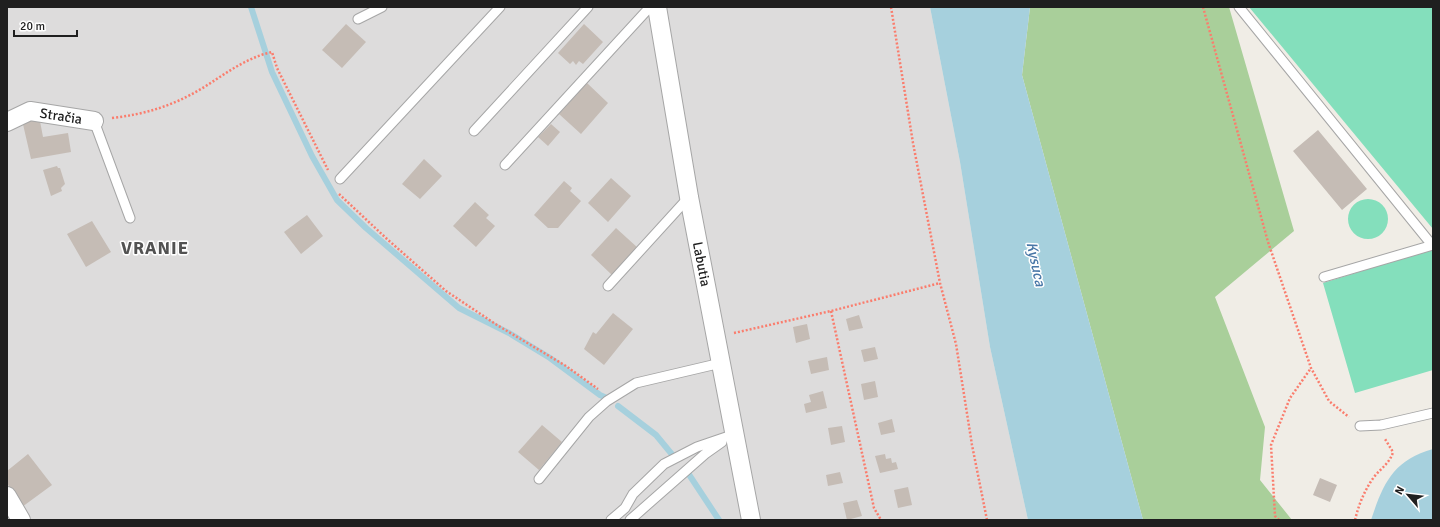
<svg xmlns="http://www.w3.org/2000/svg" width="1440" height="527" viewBox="0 0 1440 527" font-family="Signika,sans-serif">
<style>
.residential{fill:#dddcdc}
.forest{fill:#a9cf9a}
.pitch{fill:#84dfbc}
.water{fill:#a6d0dd}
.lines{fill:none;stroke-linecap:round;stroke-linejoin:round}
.stream{stroke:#a6d0dd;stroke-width:6}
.building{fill:#c5bcb5}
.service-casing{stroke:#a6a6a6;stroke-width:11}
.minor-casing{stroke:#a6a6a6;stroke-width:20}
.path{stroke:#fa7d6d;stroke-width:2.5;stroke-dasharray:2 2;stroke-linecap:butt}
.service{stroke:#fff;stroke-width:9}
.minor{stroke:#fff;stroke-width:18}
.labels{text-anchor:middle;stroke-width:3;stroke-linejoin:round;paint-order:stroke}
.street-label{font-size:14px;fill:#1f1f1f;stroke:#fff}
.water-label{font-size:15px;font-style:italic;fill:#4877a7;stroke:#fff}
.district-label{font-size:18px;font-weight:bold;letter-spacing:1px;fill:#525252;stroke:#fff}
</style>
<rect width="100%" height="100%" fill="#f0ede6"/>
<path class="residential" d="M7 7H930L960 162 990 347 1028 520H7Z"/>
<path class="forest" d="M1030 7H1229L1294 231 1215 297 1265 427 1260 480 1292 520H1143L1022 75Z"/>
<path class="pitch" d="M1249 7H1433V229Z
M1348 219a20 20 0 1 1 40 0a20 20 0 1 1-40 0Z
M1433 249V370L1355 393 1323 283Z"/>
<path class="water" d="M930 7H1030L1022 75 1143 520H1028L990 347 960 162Z
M1433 449V520H1371C1383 484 1393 460 1433 449Z"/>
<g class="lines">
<path class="stream" d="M251 7 272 72 312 156 337 200 366 228 459 308 509 333 550 358 600 395 609 399
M618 406 656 435 675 458
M686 470 719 520"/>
</g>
<path class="building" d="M346 24 366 42 342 68 322 50Z
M584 24 603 42 583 64 579 61 576 65 573 61 570 64 558 53Z
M587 83 608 103 581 134 559 114Z
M39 116 43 137 68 133 71 152 31 159 22 120Z
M551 124 560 132 548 146 538 137Z
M1318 130 1367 189 1342 210 1293 151Z
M424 159 442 176 420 199 402 184Z
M57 166 58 168H60L65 184 61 188 62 191 51 196 43 170Z
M611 178 631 196 608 222 588 203Z
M564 181 572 188 570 191 581 201 558 228H548L534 215Z
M475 202 489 215 486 218 495 226 476 247 453 226Z
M307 215 323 236 301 254 284 232Z
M92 221 111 252 86 267 67 234Z
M616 228 638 248 612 275 591 255Z
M613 313 633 329 604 365 584 349 593 332 596 334Z
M859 315 863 328 849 331 846 319Z
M807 324 810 339 796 343 793 327Z
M875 347 878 359 864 362 861 350Z
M827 357 829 370 811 374 808 361Z
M875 381 878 397 864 400 861 384Z
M823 391 827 408 806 413 804 404 811 402 809 395Z
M892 419 895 432 881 435 878 423Z
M542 425 562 442 539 470 518 452Z
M842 426 845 442 831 445 828 428Z
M28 454 52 485 22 507 7 483V471Z
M885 454 886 459 891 458 892 463 896 462 898 469 880 473 875 456Z
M840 472 843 483 828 486 826 475Z
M1320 478 1337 485 1330 502 1313 495Z
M908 487 912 505 898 508 894 490Z
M857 500 862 516 847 520 843 503Z"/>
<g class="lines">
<defs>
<path id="service" d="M1239 7 1432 245
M358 19 382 7
M94 121 130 218
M474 131 588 7
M505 165 650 7
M340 179 500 7
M1324 277 1433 245
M608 286 689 197
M1360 426 1381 425 1433 413
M539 479 589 417 607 401 636 383 721 363
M611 520 625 508 633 494 664 464 697 447 735 434
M630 520 705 454 722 442"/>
<g id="minor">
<path id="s1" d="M657 7 689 197 751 520"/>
<path id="s2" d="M7 122 30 111 94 121"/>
<path d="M7 496 21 520"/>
</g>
</defs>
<use href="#service" class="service-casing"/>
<use href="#minor" class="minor-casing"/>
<path class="path" d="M891 7 913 143 940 283 956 344 972 445 987 520
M1203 7 1268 242 1311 368 1329 401 1349 417
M112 118C146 114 172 106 201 89 224 75 245 58 272 52L277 68 328 170
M339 194 387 239 446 291 497 325 566 366 598 389
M831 311 874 508 881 520
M734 333 831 311 940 283
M1279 520 1275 516 1271 445 1290 398 1311 368
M1355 520C1359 504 1364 491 1374 477 1381 468 1390 463 1393 452L1385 439"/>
<use href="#service" class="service"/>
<use href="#minor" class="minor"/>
</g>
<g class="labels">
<g class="street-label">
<text dy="5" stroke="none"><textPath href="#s2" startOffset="57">Stračia</textPath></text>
<text dy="5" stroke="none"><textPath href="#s1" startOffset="261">Labutia</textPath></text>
</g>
<g class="water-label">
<text transform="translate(1036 264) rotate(78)" y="5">Kysuca</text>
</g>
<g class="district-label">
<text x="155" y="254">VRANIE</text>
</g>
</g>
<rect width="1440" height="527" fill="none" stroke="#1f1f1f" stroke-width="16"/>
<g transform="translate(1408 495) rotate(298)" stroke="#ffffff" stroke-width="3" paint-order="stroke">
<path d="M0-3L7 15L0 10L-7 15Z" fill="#1f1f1f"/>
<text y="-6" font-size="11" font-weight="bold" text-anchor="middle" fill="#1f1f1f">N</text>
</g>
<path d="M14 30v6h63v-6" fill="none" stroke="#1f1f1f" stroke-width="2"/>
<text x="20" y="30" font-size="12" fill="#1f1f1f" stroke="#ffffff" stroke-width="3" paint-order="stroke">20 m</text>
</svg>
